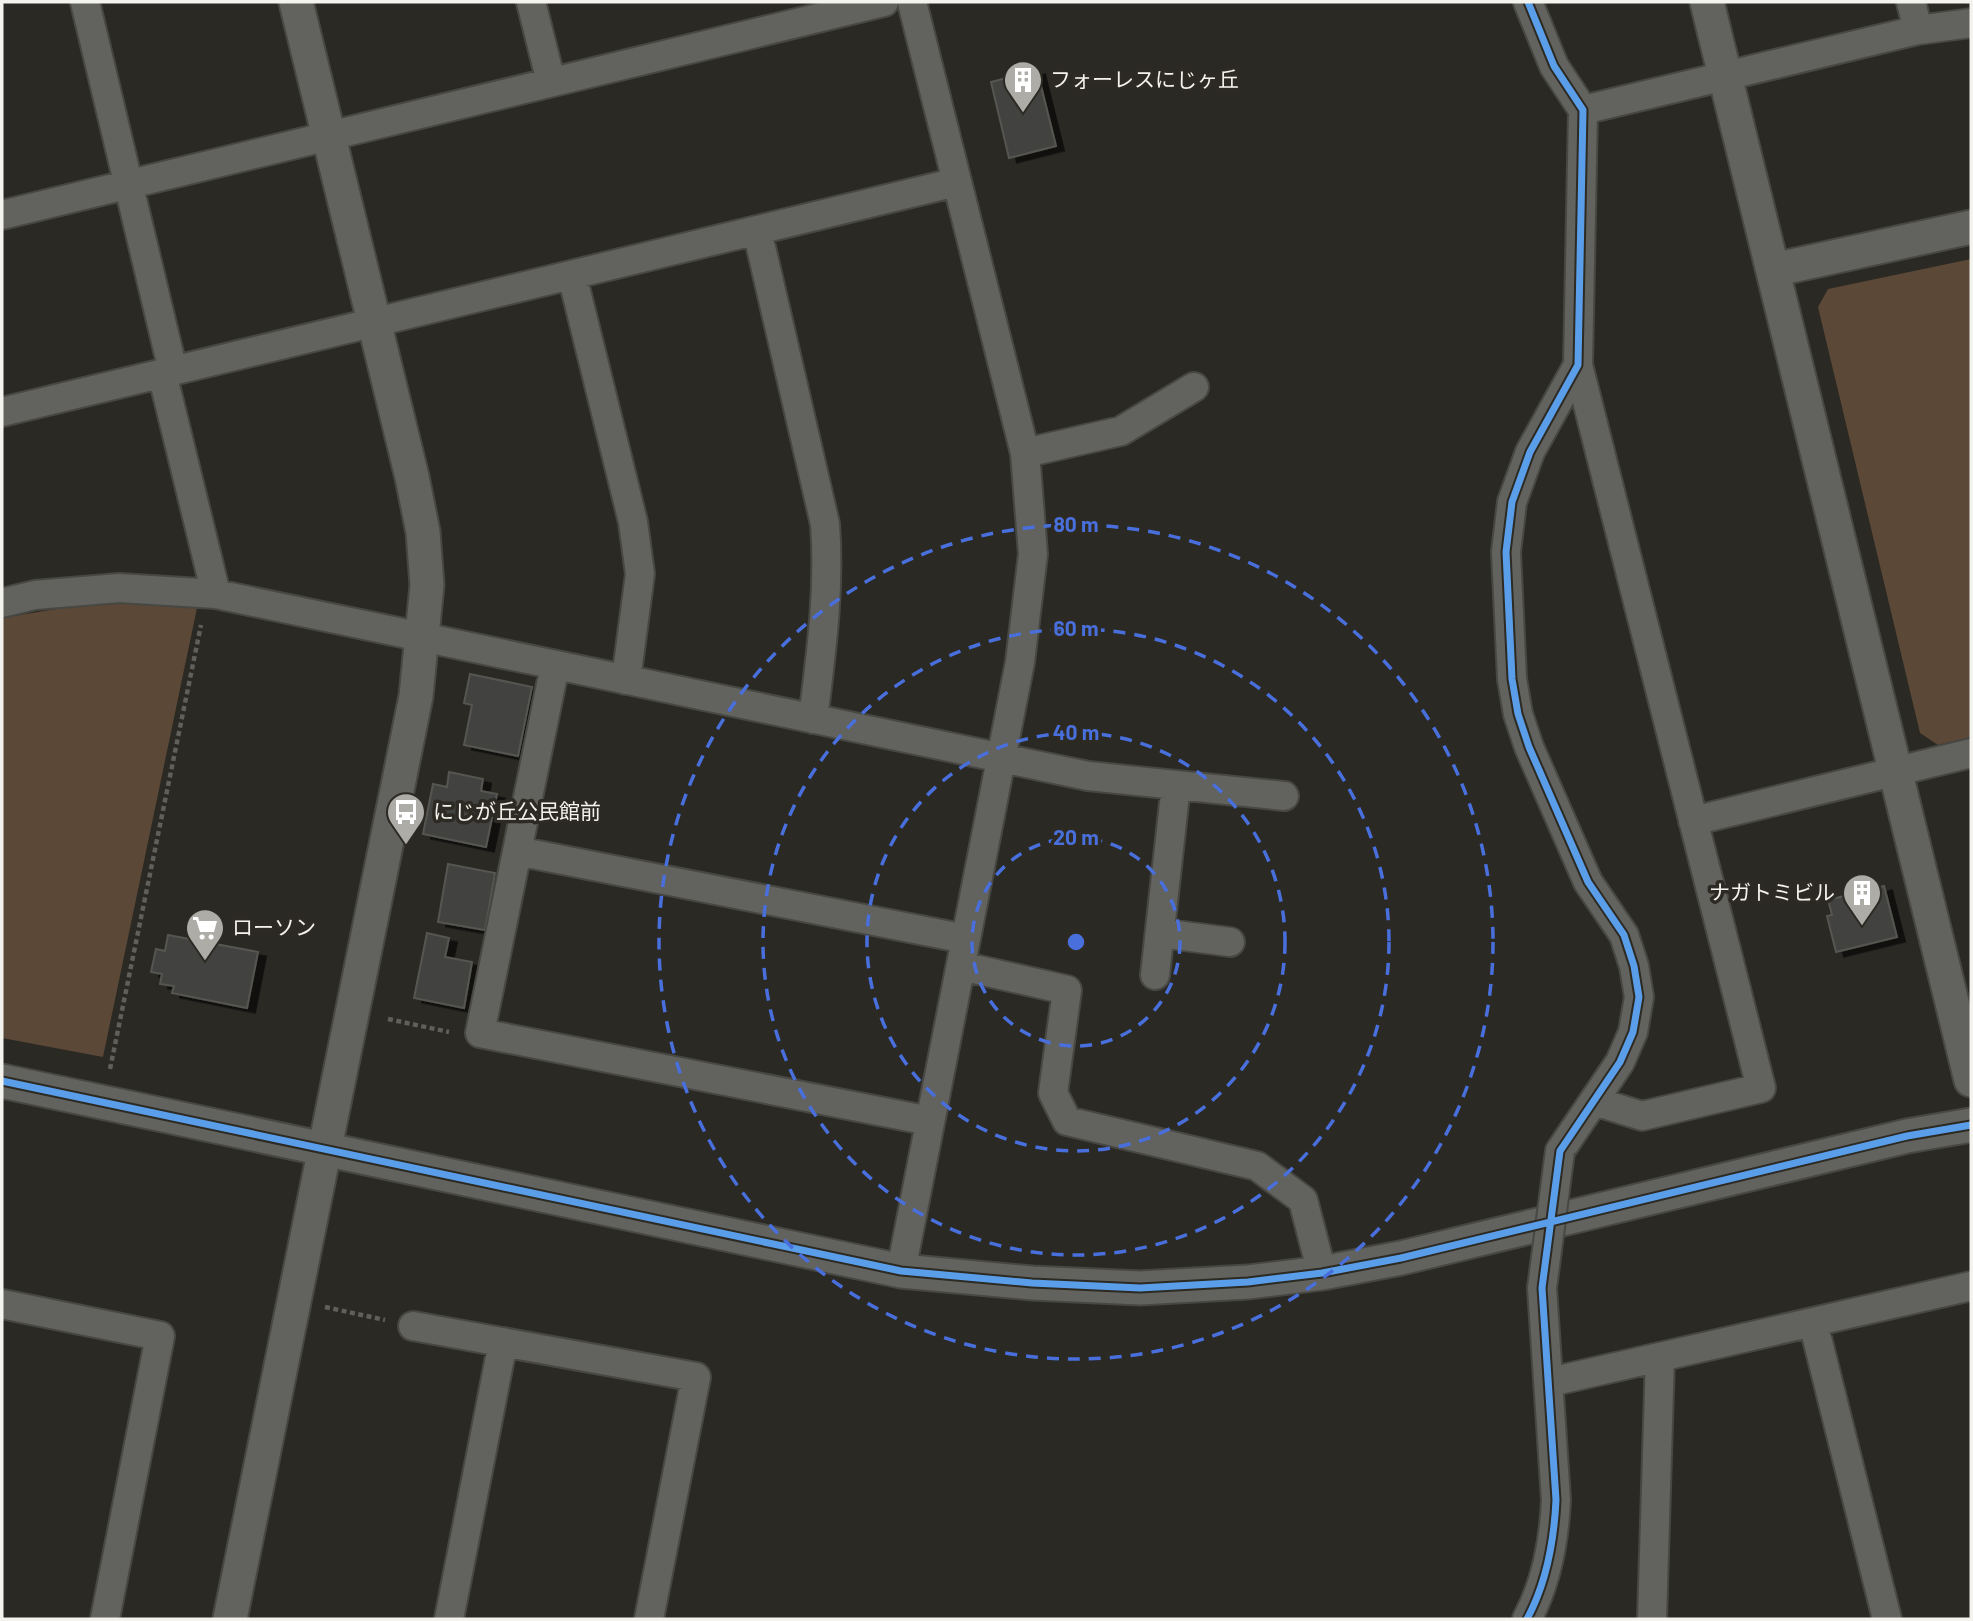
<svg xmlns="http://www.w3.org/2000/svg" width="1973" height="1621" viewBox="0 0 1973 1621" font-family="Barlow,'Noto Sans JP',sans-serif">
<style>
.green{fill:#5b4836}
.building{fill:#43433f;stroke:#555551;stroke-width:2;filter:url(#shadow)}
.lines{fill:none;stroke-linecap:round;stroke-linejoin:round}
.minor-casing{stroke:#474743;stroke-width:32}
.tertiary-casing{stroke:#474743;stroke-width:37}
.path{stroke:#605f5b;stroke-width:4.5;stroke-dasharray:5 3.5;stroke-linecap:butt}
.minor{stroke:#62625e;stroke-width:28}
.tertiary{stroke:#62625e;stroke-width:33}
.minor-bridge-casing{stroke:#474743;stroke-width:32;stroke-linecap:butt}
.minor-bridge{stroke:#62625e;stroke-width:28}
.cycleway-casing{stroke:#2c2a22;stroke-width:11}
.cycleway{stroke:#5a9eea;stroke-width:7}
.ring{fill:none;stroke:#486fdc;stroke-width:3.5;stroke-dasharray:12 9}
.labels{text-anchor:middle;stroke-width:7;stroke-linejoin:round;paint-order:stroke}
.poi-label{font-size:21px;fill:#f4f3ed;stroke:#2c2a22;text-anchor:start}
.centre{fill:#486fdc;stroke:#2c2a22;stroke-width:3.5}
.ring-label{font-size:21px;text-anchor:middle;font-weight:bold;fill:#486fdc;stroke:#2c2a22;stroke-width:7;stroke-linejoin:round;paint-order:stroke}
</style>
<defs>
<filter id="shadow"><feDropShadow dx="8" dy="4.5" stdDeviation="0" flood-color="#0009"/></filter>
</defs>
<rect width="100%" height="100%" fill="#2a2924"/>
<path class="green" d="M1971 259V737L1938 745 1920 733 1818 307 1828 289Z
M98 602 197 608 103 1057 2 1038V618Z"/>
<path class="building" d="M1037 70 1056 146 1009 158 991 82Z
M470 674 532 687 518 756 464 745 472 705 464 703Z
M449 772 483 779 481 791 497 794 486 847 423 834 433 784 447 787Z
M448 864 495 873 485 930 438 922Z
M1884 886 1897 937 1836 952 1827 916 1832 915 1828 900Z
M427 933 449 938 445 957 472 962 464 1008 414 998Z
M168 935 258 952 247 1008 172 993 174 986 160 984 162 974 151 972 156 949 165 951Z"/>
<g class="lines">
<defs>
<path id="minor" d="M85 2 173 371
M531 2 551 82
M1528 2 1554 66 1583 110 1578 365 1530 452 1512 502 1506 552 1512 679 1518 714 1529 747 1588 882 1624 935 1634 966 1639 997 1633 1032 1620 1062 1560 1151
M1911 2 1918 30
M1583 110 1918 30 1971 23
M2 215 884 2
M757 230 825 524C830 590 821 654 813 719
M572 275 633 522 640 574 626 680
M1578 365 1761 1088 1642 1116 1594 1101
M162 373 216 594
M2 412 957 182
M1025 453 1121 431 1194 387
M2 603 35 595 119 588 216 594 1088 776 1284 796
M555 665 480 1033 930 1121
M1693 821 1971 753
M517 851 966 939
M1160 933 1230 942
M961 966 1067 990 1053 1093 1067 1121 1257 1166 1303 1200 1322 1273
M1155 975 1176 785
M901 1271 1020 662 1033 554 1025 453 912 2
M2 1304 160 1336 105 1619
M1813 1322 1887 1619
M413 1326 696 1377 649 1619
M1550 1382 1971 1286
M449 1619 503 1342
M1527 1619C1547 1582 1554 1542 1556 1500L1542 1288
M1652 1619 1660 1357"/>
<path id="tertiary" d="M1707 2 1971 1080
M1773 270 1971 227
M2 1081 901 1271 1032 1283 1140 1288 1248 1282 1322 1273 1401 1258 1907 1136 1971 1125
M230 1619 416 696 427 585 423 532 412 477 296 2"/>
</defs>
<use href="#minor" class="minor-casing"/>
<use href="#tertiary" class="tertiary-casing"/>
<path class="path" d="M388 1019 449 1032
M110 1069 201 625
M325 1307 385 1320"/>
<use href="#minor" class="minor"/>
<use href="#tertiary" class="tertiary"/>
<defs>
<path id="minor-bridge" d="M1542 1288 1560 1151"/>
</defs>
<use href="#minor-bridge" class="minor-bridge-casing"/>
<use href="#minor-bridge" class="minor-bridge"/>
<defs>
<path id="cycleway" d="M2 1081 901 1271 1032 1283 1140 1288 1248 1282 1322 1273 1401 1258 1907 1136 1971 1125
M1527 1619C1547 1582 1554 1542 1556 1500L1542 1288 1560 1151 1620 1062 1633 1032 1639 997 1634 966 1624 935 1588 882 1529 747 1518 714 1512 679 1506 552 1512 502 1530 452 1578 365 1583 110 1554 66 1528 2"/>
</defs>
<use href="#cycleway" class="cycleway-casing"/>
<use href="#cycleway" class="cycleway"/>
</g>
<g class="ring">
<circle cx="1076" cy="942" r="104"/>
<circle cx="1076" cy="942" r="209"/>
<circle cx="1076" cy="942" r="313"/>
<circle cx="1076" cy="942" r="417"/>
</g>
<defs>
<symbol id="building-pin" viewBox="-11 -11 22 30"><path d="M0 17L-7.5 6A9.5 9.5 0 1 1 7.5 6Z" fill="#adaca7" stroke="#2c2a22"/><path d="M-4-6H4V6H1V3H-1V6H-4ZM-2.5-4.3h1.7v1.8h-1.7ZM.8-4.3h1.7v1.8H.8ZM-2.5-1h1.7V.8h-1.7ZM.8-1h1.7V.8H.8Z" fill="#fff"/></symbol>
<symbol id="bus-pin" viewBox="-11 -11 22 30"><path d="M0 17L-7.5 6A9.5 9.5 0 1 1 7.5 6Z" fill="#adaca7" stroke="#2c2a22"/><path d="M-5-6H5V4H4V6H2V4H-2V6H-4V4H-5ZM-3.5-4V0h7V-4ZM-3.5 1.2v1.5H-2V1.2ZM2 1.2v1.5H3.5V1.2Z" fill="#fff"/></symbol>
<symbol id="supermarket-pin" viewBox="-11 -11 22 30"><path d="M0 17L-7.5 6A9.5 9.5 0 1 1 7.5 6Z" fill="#adaca7" stroke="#2c2a22"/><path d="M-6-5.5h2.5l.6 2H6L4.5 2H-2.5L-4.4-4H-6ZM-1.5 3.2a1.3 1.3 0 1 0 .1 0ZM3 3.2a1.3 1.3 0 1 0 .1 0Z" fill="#fff"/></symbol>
</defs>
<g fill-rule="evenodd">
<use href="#building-pin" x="1001" y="58" width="44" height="60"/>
<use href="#bus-pin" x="384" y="790" width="44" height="60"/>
<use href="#building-pin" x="1840" y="871" width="44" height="60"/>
<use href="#supermarket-pin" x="183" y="906" width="44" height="60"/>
</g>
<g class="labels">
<g class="poi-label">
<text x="1050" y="87">フォーレスにじヶ丘</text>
<text x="433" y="819">にじが丘公民館前</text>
<text x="1835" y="900" text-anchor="end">ナガトミビル</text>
<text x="232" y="935">ローソン</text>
</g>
</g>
<circle cx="1076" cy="942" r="10" class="centre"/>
<g class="ring-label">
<text x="1076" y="532">80 m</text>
<text x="1076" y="636">60 m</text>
<text x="1076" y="740">40 m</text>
<text x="1076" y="845">20 m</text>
</g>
<rect width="1973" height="1621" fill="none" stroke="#f4f3ed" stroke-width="7"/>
</svg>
